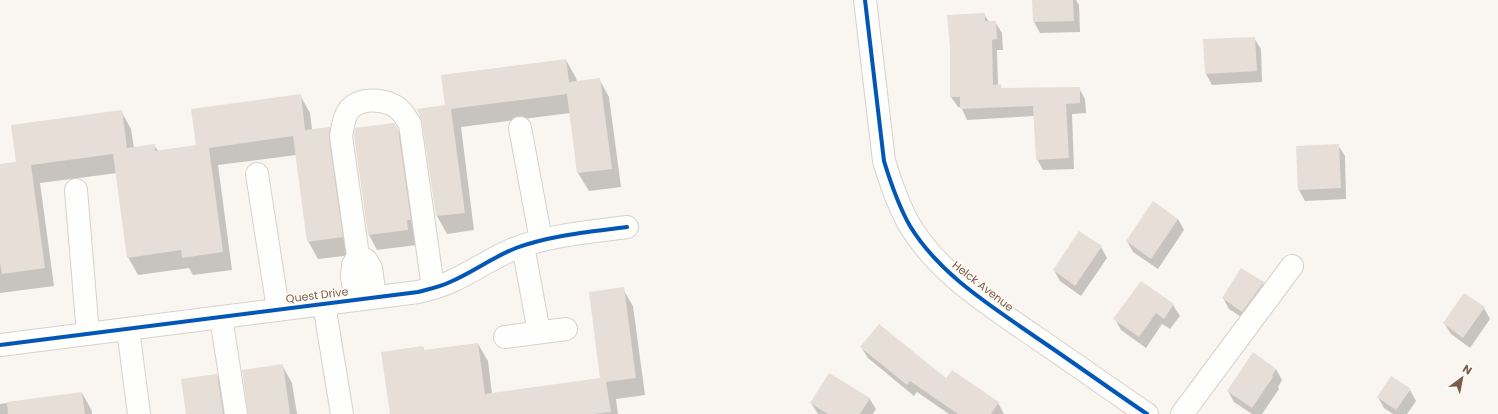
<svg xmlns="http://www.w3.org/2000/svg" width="1498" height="414" viewBox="0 0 1498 414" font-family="Poppins,sans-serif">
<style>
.shadow{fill:#0003}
.building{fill:#e6ded7}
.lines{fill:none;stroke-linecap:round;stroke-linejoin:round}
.minor-casing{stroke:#d7d1cb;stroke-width:24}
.minor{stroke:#fefefd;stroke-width:22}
.cycleway-casing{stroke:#fffaf3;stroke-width:6}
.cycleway{stroke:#0057b8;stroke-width:4}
.labels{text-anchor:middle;stroke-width:3;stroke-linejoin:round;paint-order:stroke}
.street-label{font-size:11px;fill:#7a5c4d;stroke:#fffaf3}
</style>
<rect width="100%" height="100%" fill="#f9f5f0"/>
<path class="shadow" d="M1033 0H1076L1079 5 1080 32 1040 33 1034 22Z
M984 14 989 22H995L1002 33 1003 50H997L998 85H1000L1002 89 1079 88 1085 99 1086 113 1072 114 1074 169 1043 170 1037 159 1034 116 967 120 961 107H958L951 97Z
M1254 38 1261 49 1262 82 1212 85 1206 74Z
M566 60 576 78 577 82 599 79 609 97 621 187 589 191 578 173 570 113 461 127 474 230 447 234 437 216 423 122 418 110 446 106Z
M300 95 310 113 312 130 329 128 340 145 352 255 318 259 308 241 296 155 218 165 232 270 193 275 189 268 138 275 128 257 117 173 40 183 54 286 0 293V165L17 163 121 111 131 129 134 148 154 145 158 151 197 146Z
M394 124 406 145 416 245 377 250 369 235 355 136Z
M1338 145 1345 156 1346 199 1305 201 1299 190 1297 147Z
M1178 219 1184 230 1158 269 1133 252 1127 241Z
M1101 247 1107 258 1081 296 1060 281 1054 270Z
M1242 269 1263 283 1270 294 1249 322 1229 309 1223 298Z
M623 289 633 306 645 395 616 399 618 414H391L423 347 425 351 478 344 488 361 492 394 602 379Z
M1173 305 1180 316 1170 329 1162 324 1146 348 1121 330 1115 319Z
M1484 308 1490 319 1470 348 1451 334 1444 323Z
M861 347 946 380 998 403 1004 414H949L917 392 914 396 868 358Z
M282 365 292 383 297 414H249Z
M1276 369 1282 380 1278 387 1279 389 1262 414H1252L1234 402 1228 391Z
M217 375 227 393 230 414H187Z
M1410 390 1416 401 1407 414H1393L1384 408 1378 397Z
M82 393 92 411V414H0V404Z
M869 398 876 409 873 414H818L811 403Z"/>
<path class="building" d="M1032 0H1073L1074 21 1033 22Z
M985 13V21H996L997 39 992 40 993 85 1001 84V88L1080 87V103L1066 104 1069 158 1036 160 1033 106 960 109V97H950V47L947 15Z
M1255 37 1257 71 1205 74 1203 39Z
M566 59 569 82 600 78 612 169 577 173 567 94 451 109 465 213 436 216 422 122 417 109 445 105 441 75Z
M301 94 305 130 330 127 329 138 343 237 307 242 293 136 209 148 223 252 182 258 181 250 127 258 113 154 31 165 45 268 2 274 0 262V164L16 162 11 125 122 110 127 148 155 144V151L196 145 191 109Z
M394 123 398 129 411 220H407L408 230 368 235 354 136 355 128Z
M1339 144 1341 188 1298 190 1296 146Z
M1153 201 1178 219 1151 259 1126 241Z
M1079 231 1102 246 1075 286 1053 270Z
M1241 268 1264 282 1242 312 1222 298Z
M1141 281 1174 304 1164 319 1156 313 1139 337 1113 319Z
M624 287 636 378 606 382 611 412 593 414H390L381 352 423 346 424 350 478 343 485 394 600 378 589 292Z
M1464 293 1485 307 1463 338 1443 323Z
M879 324 946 378 952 370 999 402 991 414H958L910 381 907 385 860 347Z
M1253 352 1276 369 1272 376 1273 377 1252 408 1227 391Z
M283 364 290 414H248L242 370Z
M829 373 870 398 860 414H828L810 403Z
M217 374 223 414H186L181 379Z
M1391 376 1411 389 1396 410 1377 397Z
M82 392 85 414H8L7 402Z"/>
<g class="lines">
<defs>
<path id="minor" d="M865 0 884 161C891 184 898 205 910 226 940 275 991 306 1037 338 1074 363 1110 389 1147 414
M520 128 541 240
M257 174 278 309
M76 190 88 334
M523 246 539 332
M358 256 366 260 371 268 375 297
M356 300 352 277 353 265 358 256 341 136C343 126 344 113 352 107 364 97 390 99 401 111 404 114 407 120 410 124L433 288
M324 304 342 414
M221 317 236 414
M128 329 139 414
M505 337 566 329
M0 345 418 292C429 289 440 287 450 282 473 272 493 257 516 248 551 235 590 232 627 227
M1182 414 1292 266"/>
</defs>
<use href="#minor" class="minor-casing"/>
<use href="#minor" class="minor"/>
<defs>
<path id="cycleway" d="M865 0 884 161C891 184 898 205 910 226 940 275 991 306 1037 338 1074 363 1110 389 1147 414
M0 345 418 292C429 289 440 287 450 282 473 272 493 257 516 248 551 235 590 232 627 227"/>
</defs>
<use href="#cycleway" class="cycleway-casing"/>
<use href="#cycleway" class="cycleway"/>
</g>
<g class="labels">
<g class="street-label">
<text transform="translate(983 286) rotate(38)" y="4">Helck Avenue</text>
<text transform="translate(317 295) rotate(-7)" y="4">Quest Drive</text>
</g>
</g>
<g transform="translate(1462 378) rotate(32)" stroke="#fffaf3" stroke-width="3" paint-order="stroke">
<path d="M0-3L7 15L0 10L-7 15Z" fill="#7a5c4d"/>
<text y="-6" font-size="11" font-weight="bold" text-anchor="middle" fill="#7a5c4d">N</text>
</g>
</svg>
